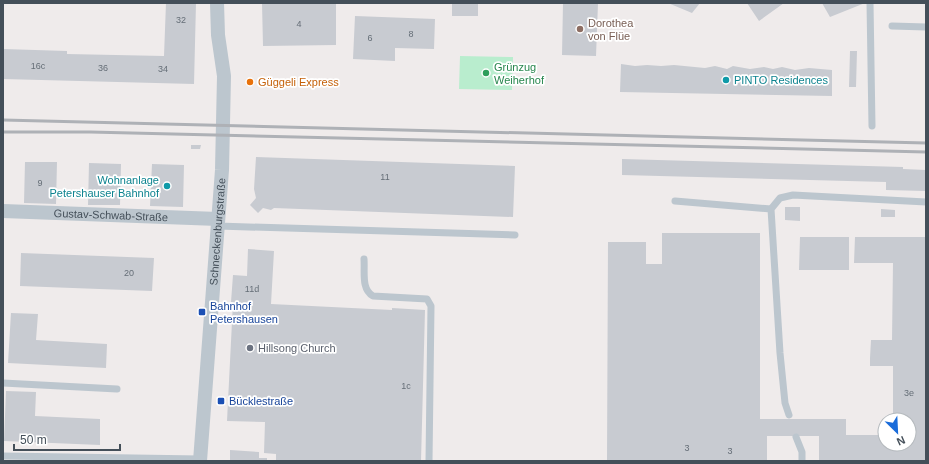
<svg xmlns="http://www.w3.org/2000/svg" width="929" height="464" viewBox="0 0 929 464" font-family="Arial,sans-serif">
<style>
.green{fill:#b9edce}
.building{fill:#c8cbd1}
.lines{fill:none;stroke-linecap:round;stroke-linejoin:round}
.lane{stroke:#bcc6ce;stroke-width:7}
.street{stroke:#bcc6ce;stroke-width:14}
.rail{stroke:#aeb1b6;stroke-width:3}
.education-dot{fill:#8d6e63;stroke:#fff;stroke-width:1.5}
.leisure-dot{fill:#2e9e5b;stroke:#fff;stroke-width:1.5}
.culture-dot{fill:#0f9aa8;stroke:#fff;stroke-width:1.5}
.food-dot{fill:#e8710a;stroke:#fff;stroke-width:1.5}
.transit-dot{fill:#1a4fb4;stroke:#fff;stroke-width:1.5}
.worship-dot{fill:#6b7280;stroke:#fff;stroke-width:1.5}
.labels{text-anchor:middle;stroke-width:3.5;stroke-linejoin:round;paint-order:stroke}
.number-label{font-size:9px;fill:#656e77}
.education-label{font-size:11px;fill:#785e54;stroke:#fff;text-anchor:start}
.leisure-label{font-size:11px;fill:#27864d;stroke:#fff;text-anchor:start}
.culture-label{font-size:11px;fill:#0d838f;stroke:#fff;text-anchor:start}
.food-label{font-size:11px;fill:#c56008;stroke:#fff;text-anchor:start}
.street-label{font-size:11px;fill:#444f59;stroke:#fff}
.transit-label{font-size:11px;fill:#164399;stroke:#fff;text-anchor:start}
.worship-label{font-size:11px;fill:#5b616d;stroke:#fff;text-anchor:start}
</style>
<rect width="100%" height="100%" fill="#efebeb"/>
<path class="green" d="M460 56 513 57 512 90 459 89Z"/>
<path class="building" d="M166 3H196L194 84 3 79V49L67 51V54L164 56Z
M262 3H336V45L263 46Z
M452 3H478V16H452Z
M563 3H598L596 56 562 55Z
M668 3H700L692 13Z
M747 3H784L759 21Z
M822 3H865L830 17Z
M355 16 435 19 434 49 395 48V61L353 59Z
M850 51H857L856 87H849Z
M621 64 635 66 647 65 661 66 674 65 705 68 715 66 727 69 733 66 750 69 764 67 773 69 782 67 795 70 809 68 832 70V96L620 92Z
M191 145H201L200 149H191Z
M256 157 515 166 513 217 274 208 271 210 263 208 258 213 250 205 256 198 254 189Z
M622 159 903 167V169L926 170V191L886 190V182L622 175Z
M25 162H57L56 204 24 203Z
M89 163 121 164 120 205H88Z
M152 164 184 165 183 207 150 206Z
M785 207H800V221L785 220Z
M881 209 895 210V217H881Z
M662 233H760V419H846V435H885V444H909V420H893V366H870V358L871 340H892L893 263H854L855 237H926V461H819V436H767V461H607L608 242H646V264H662Z
M800 237H849V270H799Z
M248 249 274 251 271 304 392 310V308L425 310 421 461H276V454L264 453 265 422 227 421 233 302H231L233 275 247 276Z
M21 253 154 258 152 291 20 286Z
M11 313 38 314 36 340 107 344 106 368 8 363Z
M6 391 36 392 35 416 100 419V445L4 441Z
M230 450 259 452V458H267V461H230Z"/>
<g class="lines">
<path class="lane" d="M870 3 872 126
M892 26 926 27
M675 201 771 209 780 353 785 403 789 415
M771 209 780 198 793 195 926 202
M218 226 515 235
M364 259C365 272 361 289 373 296L427 299 431 306 429 461
M3 383 117 389
M796 437 802 452V461
M3 456 200 459"/>
<g class="street">
<path id="s1" d="M3 211 218 219"/>
<path id="s2" d="M200 461 222 170 224 76 218 35 217 3"/>
</g>
<path class="rail" d="M3 120 926 143
M3 132H90L926 152"/>
</g>
<circle class="education-dot" cx="580" cy="29" r="4"/>
<circle class="leisure-dot" cx="486" cy="73" r="4"/>
<g class="culture-dot">
<circle cx="726" cy="80" r="4"/>
<circle cx="167" cy="186" r="4"/>
</g>
<circle class="food-dot" cx="250" cy="82" r="4"/>
<g class="transit-dot">
<rect x="198" y="308" width="8" height="8" rx="2"/>
<rect x="217" y="397" width="8" height="8" rx="2"/>
</g>
<circle class="worship-dot" cx="250" cy="348" r="4"/>
<g class="labels">
<g class="number-label">
<text x="181" y="23">32</text>
<text x="299" y="27">4</text>
<text x="411" y="37">8</text>
<text x="370" y="41">6</text>
<text x="38" y="69">16c</text>
<text x="103" y="71">36</text>
<text x="163" y="72">34</text>
<text x="385" y="180">11</text>
<text x="40" y="186">9</text>
<text x="129" y="276">20</text>
<text x="252" y="292">11d</text>
<text x="406" y="389">1c</text>
<text x="909" y="396">3e</text>
<text x="687" y="451">3</text>
<text x="730" y="454">3</text>
</g>
<g class="education-label">
<text x="588" y="27">Dorothea<tspan x="588" dy="13">von Flüe</tspan></text>
</g>
<g class="leisure-label">
<text x="494" y="71">Grünzug<tspan x="494" dy="13">Weiherhof</tspan></text>
</g>
<g class="culture-label">
<text x="734" y="84">PINTO Residences</text>
<text x="159" y="184" text-anchor="end">Wohnanlage<tspan x="159" dy="13">Petershauser Bahnhof</tspan></text>
</g>
<g class="food-label">
<text x="258" y="86">Güggeli Express</text>
</g>
<g class="street-label">
<text dy="4" stroke="none"><textPath href="#s1" startOffset="108">Gustav-Schwab-Straße</textPath></text>
<text dy="4" stroke="none"><textPath href="#s2" startOffset="230">Schneckenburgstraße</textPath></text>
</g>
<g class="transit-label">
<text x="210" y="310">Bahnhof<tspan x="210" dy="13">Petershausen</tspan></text>
<text x="229" y="405">Bücklestraße</text>
</g>
<g class="worship-label">
<text x="258" y="352">Hillsong Church</text>
</g>
</g>
<rect width="929" height="464" fill="none" stroke="#444f59" stroke-width="8"/>
<g transform="translate(897 432) rotate(156)"><circle r="19" fill="#ffffff" stroke="#b4b9bd"/>
<path d="M0-3L7 15L0 10L-7 15Z" fill="#1a6cda"/>
<text y="-6" font-size="11" font-weight="bold" text-anchor="middle" fill="#444f59">N</text>
</g>
<path d="M14 444v6h106v-6" fill="none" stroke="#444f59" stroke-width="2"/>
<text x="20" y="444" font-size="12" fill="#444f59" stroke="#ffffff" stroke-width="3" paint-order="stroke">50 m</text>
</svg>
